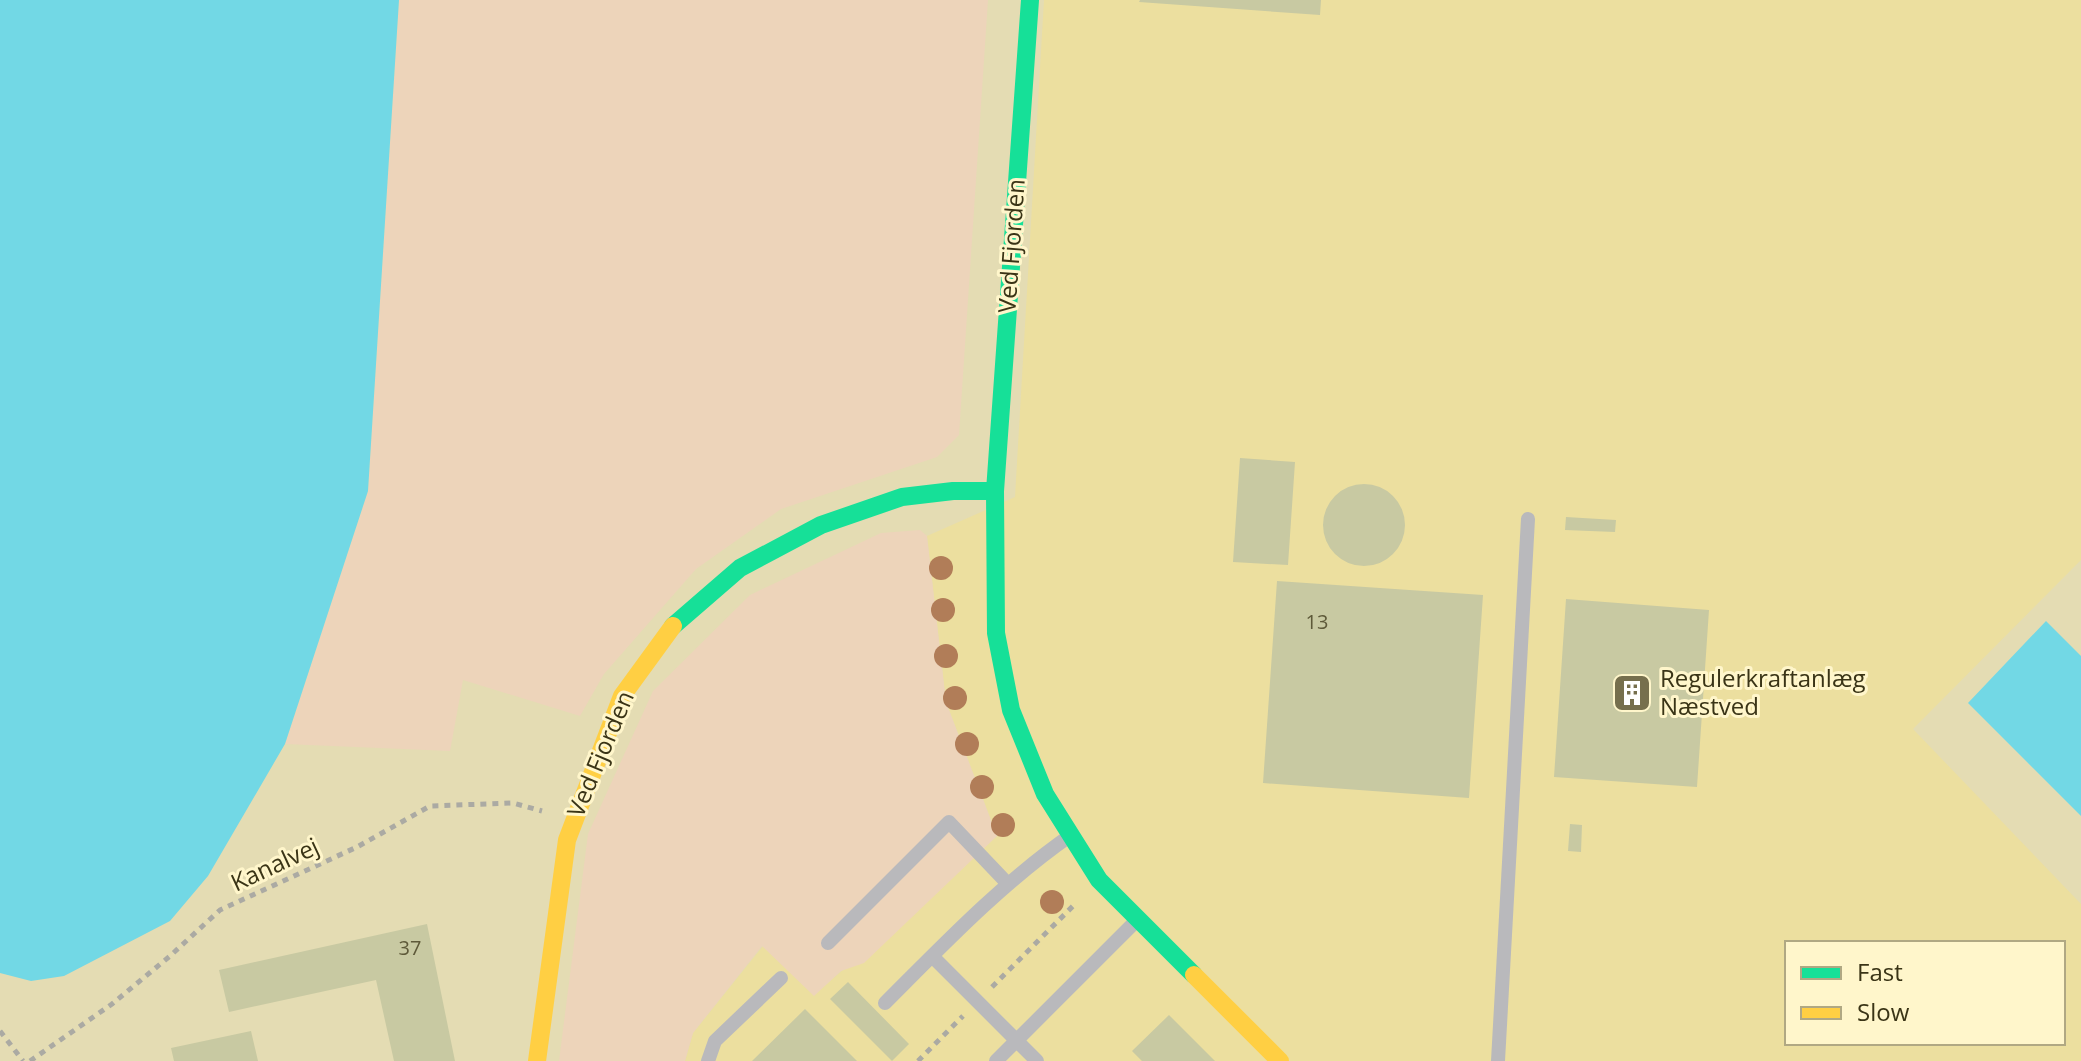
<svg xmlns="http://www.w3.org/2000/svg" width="2081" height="1061" viewBox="0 0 2081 1061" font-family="'Open Sans',sans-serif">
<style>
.built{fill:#ecdf9f;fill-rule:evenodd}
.green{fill:#edd4ba}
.water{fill:#72d8e5}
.building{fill:#c8c9a2}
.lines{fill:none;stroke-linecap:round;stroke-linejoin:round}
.path{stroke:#abaaa3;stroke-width:5;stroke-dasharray:6 6;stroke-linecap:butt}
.lane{stroke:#b9b9bc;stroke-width:14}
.fast{stroke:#16e098;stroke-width:18}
.slow{stroke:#ffcf43;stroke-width:18}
.tree{fill:#b17d58}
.labels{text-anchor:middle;stroke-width:6;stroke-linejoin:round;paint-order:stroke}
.number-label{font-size:20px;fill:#5e5939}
.street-label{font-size:24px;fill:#3a3416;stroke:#fff6cb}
.poi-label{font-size:24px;fill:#3a3416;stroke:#fff6cb;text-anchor:start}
</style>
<rect width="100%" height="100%" fill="#e4dcb3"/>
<path class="built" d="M1044 0H2081V560L1913 729 2081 904V1061H685L693 1033 763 946 814 995 997 836 946 702 927 536 1015 497ZM1787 943H2063V1043H1787Z"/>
<path class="green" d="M399 0H988L959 435 937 457 781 509 696 569 604 674 580 716 463 680 450 751 285 744 368 491Z
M920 530 927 536 946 702 997 836 864 963 841 971 814 996 762 946 693 1033 685 1061H559L588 834 653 691 750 595 881 533Z"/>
<path class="water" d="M0 0H399L368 491 285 744 208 876 170 921 64 976 31 981 0 973Z
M2046 621 2081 656V816L1968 703Z"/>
<path class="building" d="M1140 0H1321L1320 15 1139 2Z
M1240 458 1295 462 1288 565 1233 562Z
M1323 525a41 41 0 1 1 82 0a41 41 0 1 1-82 0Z
M1566 517 1616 520 1615 532 1565 530Z
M1277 581 1483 595 1469 798 1263 783Z
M1566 599 1709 610 1697 787 1554 777Z
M1570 824 1582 825 1581 852 1568 851Z
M427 924 455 1061H394L376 980 229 1012 219 970Z
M848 982 909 1044 892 1061 830 999Z
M805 1009 857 1061H752Z
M1169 1015 1215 1061H1142L1132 1051Z
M251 1031 258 1061H174L171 1048Z"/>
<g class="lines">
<path class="path" d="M992 987 1076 903
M0 1031 23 1061
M30 1061 112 1004 170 956 220 910 357 847 430 806 513 803 542 811
M918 1061 963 1016"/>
<path class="lane" d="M828 943 949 822 1008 884
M932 956 1037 1061
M885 1003C944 944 1002 883 1071 835
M708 1061 715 1041 781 978
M996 1061 1138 919
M1498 1061 1528 519"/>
<path class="fast" d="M1030 0 995 491 996 633 1011 710 1045 794 1099 880 1194 975
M673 626 740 568 821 525 902 497 953 491H995"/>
<path class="slow" d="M1194 975 1280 1061
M537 1061 567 840 622 696 673 626"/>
</g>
<g class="tree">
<circle cx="941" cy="568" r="12"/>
<circle cx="943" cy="610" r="12"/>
<circle cx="946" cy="656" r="12"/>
<circle cx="955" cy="698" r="12"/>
<circle cx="967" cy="744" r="12"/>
<circle cx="982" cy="787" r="12"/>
<circle cx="1003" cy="825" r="12"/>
<circle cx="1052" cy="902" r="12"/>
</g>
<defs>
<symbol id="building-square" viewBox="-11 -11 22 22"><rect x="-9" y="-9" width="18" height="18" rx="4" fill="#766f4d" stroke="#fff6cb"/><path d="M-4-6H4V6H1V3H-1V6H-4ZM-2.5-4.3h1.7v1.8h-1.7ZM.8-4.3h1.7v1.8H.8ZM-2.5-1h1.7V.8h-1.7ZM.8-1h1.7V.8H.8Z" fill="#fff"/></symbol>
</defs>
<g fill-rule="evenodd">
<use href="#building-square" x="1610" y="671" width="44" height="44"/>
</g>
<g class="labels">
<g class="number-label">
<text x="1317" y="629">13</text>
<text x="410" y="955">37</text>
</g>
<g class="street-label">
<text transform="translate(1012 246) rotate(-86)" y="8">Ved Fjorden</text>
<text transform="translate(601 754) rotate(-67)" y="8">Ved Fjorden</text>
<text transform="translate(275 865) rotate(-25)" y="8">Kanalvej</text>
</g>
<g class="poi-label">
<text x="1660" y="687">Regulerkraftanlæg<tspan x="1660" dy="28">Næstved</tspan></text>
</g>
</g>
<rect x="1785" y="941" width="280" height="104" fill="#fff6cb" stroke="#b0a883" stroke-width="2"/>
<rect x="1801" y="967" width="40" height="12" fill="#16e098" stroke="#b0a883" stroke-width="2"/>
<text x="1857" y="981" font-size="24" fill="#3a3416">Fast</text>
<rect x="1801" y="1007" width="40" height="12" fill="#ffcf43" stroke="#b0a883" stroke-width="2"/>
<text x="1857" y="1021" font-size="24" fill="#3a3416">Slow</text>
</svg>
